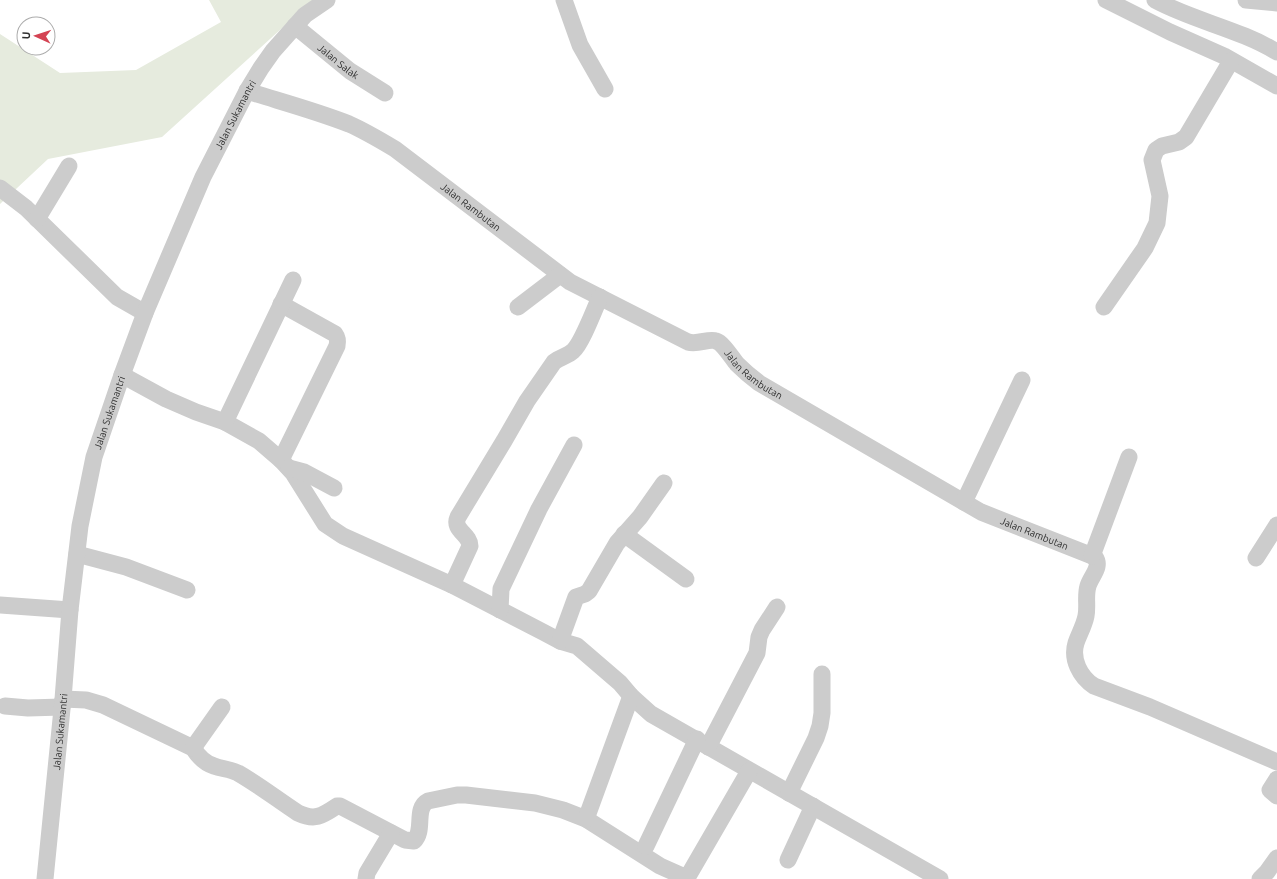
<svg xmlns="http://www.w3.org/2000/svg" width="1277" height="879" viewBox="0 0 1277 879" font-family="Ubuntu,sans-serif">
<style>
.green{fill:#e6ebde}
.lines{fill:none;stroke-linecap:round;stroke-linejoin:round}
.minor{stroke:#ccc;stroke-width:17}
.labels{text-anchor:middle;stroke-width:4;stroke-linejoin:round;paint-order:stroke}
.street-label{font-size:10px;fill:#2f2f2f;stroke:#fff}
</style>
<rect width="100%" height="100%" fill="#fff"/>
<path class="green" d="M209 0H313L162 137 48 159 0 204V34L60 73 136 70 221 22Z"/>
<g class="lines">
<g class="minor">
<path d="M564 0 580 45 605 89"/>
<path d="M1106 0 1170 32 1224 56 1277 86"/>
<path d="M1155 0C1194 21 1239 29 1277 52"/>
<path d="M1246 0 1277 3"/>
<path id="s1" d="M295 26 350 71 385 93"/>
<path id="s2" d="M247 91C282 102 316 111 349 124 365 131 380 140 395 149L570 282 688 342C698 345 709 338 716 341 723 343 732 358 737 364 744 371 751 377 759 383L981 512 1095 557C1102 567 1091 576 1088 586 1085 596 1088 606 1086 616 1084 626 1079 634 1076 643 1071 659 1080 677 1094 686L1150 707 1277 762"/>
<path d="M0 188 26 208 117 297 145 313"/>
<path d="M37 219 69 166"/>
<path d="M281 304 335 334C338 338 338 341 337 346L281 460"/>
<path d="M518 307 560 275"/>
<path d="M1104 307 1145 248 1157 223 1160 196 1152 160 1156 150 1162 146 1179 142 1186 137 1231 61"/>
<path d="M122 375 166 399 196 412 225 422 259 441 281 460 293 473 325 524 343 536 452 585 543 632 560 641 577 646 620 683 631 696 651 714 940 879"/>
<path d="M225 422 293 280"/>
<path d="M289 468 304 472 334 488"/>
<path d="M964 502 1022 380"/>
<path d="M624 534 686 579"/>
<path d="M77 554 126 567 187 590"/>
<path d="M1092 556 1129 457"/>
<path d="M1256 558 1277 525"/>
<path d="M452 585 470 546C470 534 452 530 458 517L504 441 527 401 554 362C560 357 568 356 573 351 582 343 594 310 600 297"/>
<path d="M0 605 70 610"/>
<path d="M500 610 501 589 539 509 574 445"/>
<path d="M560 641 576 597 585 594 589 591 617 543 640 517 664 483"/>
<path d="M63 699 86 700 103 705 193 748C198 756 204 763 214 766 222 769 230 769 238 773 259 785 278 800 298 813 315 821 322 816 337 806H340L405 840 414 841C425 831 414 808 428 801L457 795H466L535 803 563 810 586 819 660 866 687 878 749 771"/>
<path d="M5 706 28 708 62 707"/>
<path d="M708 747 757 653 759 637 762 630 777 607"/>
<path d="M193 748 222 707"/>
<path d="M1277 779 1270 790 1277 796"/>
<path d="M789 793 816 738 820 726 822 713V674"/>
<path d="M586 819 631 696"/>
<path d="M646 846 697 739"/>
<path d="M788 860 813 806"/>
<path id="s3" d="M45 879 63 699 70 610 80 526 94 457 122 375 145 313 203 177 247 91 261 68 273 51 305 15 327 0"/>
<path d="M366 879 367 873 391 833"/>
<path d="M1260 879 1267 872 1277 858"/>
</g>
</g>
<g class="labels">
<g class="street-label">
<text dy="4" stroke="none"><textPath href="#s1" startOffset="56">Jalan Salak</textPath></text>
<text dy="4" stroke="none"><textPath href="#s3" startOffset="796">Jalan Sukamantri</textPath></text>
<text dy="4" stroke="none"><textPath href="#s2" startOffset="255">Jalan Rambutan</textPath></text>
<text dy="4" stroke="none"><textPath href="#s2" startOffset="591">Jalan Rambutan</textPath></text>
<text dy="4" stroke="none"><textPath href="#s3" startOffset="472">Jalan Sukamantri</textPath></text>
<text dy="4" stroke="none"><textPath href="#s2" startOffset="915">Jalan Rambutan</textPath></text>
<text dy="4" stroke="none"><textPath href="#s3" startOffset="148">Jalan Sukamantri</textPath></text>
</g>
</g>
<g transform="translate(36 36) rotate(273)"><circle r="19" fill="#ffffff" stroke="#acacac"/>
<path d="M0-3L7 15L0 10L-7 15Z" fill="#d44353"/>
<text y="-6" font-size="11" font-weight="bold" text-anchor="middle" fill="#2f2f2f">U</text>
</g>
</svg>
